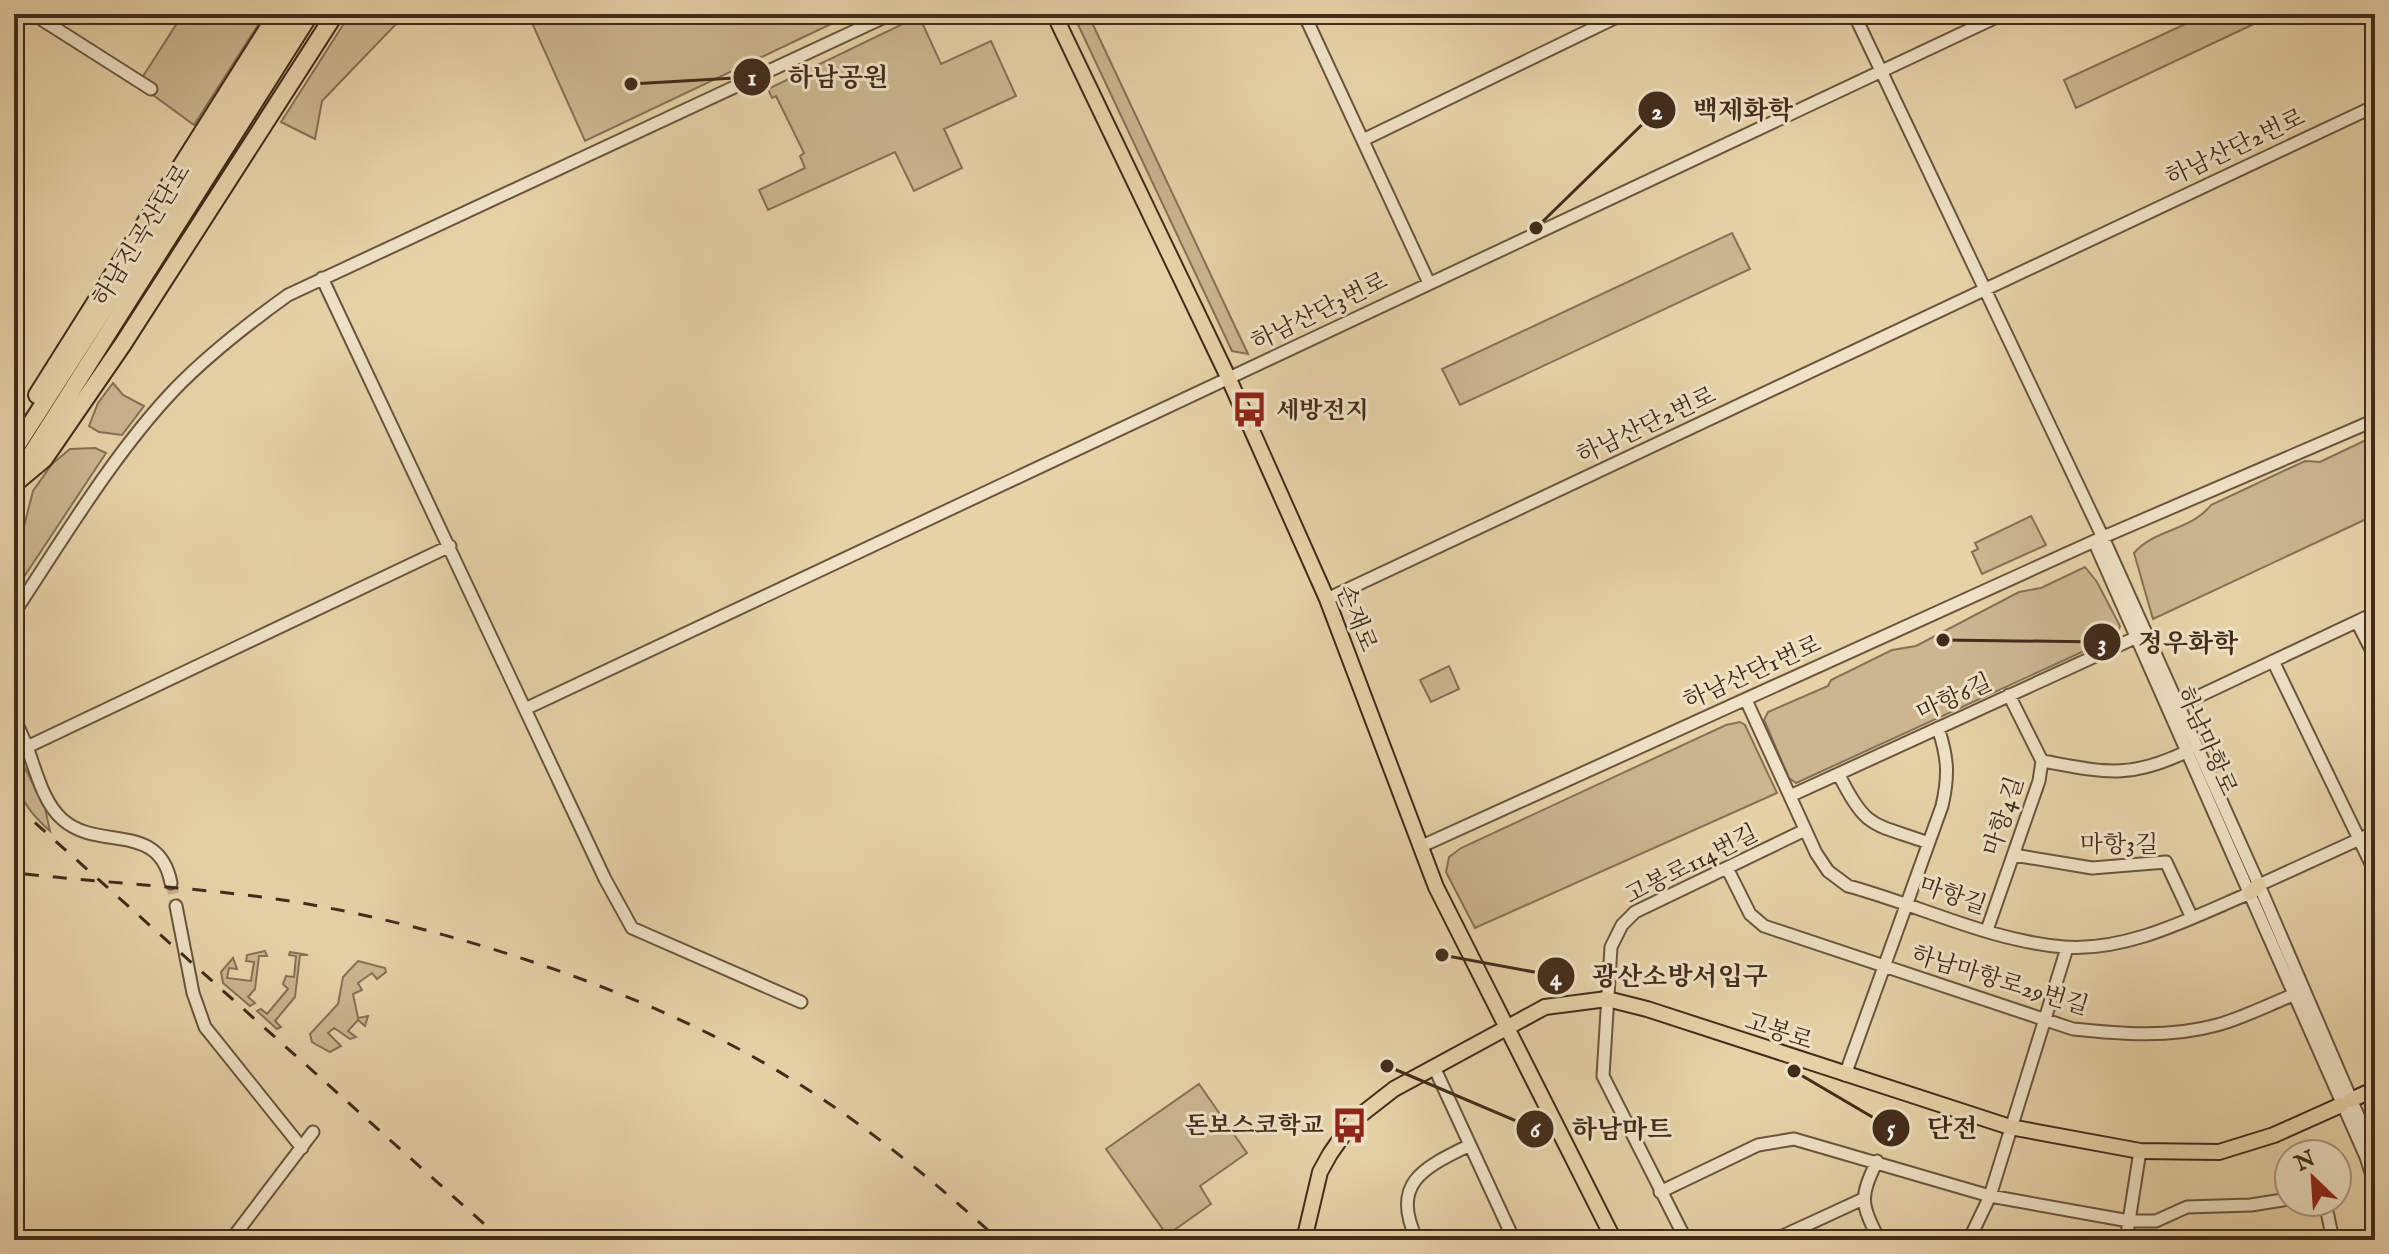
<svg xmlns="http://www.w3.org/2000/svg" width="2389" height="1254" viewBox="0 0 2389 1254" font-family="'IM FELL English','Noto Serif KR',serif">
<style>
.green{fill:#cbb690;stroke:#867156;stroke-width:2}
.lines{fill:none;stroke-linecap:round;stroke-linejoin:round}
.minor-tunnel{stroke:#c6b18c;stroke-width:11;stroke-dasharray:11 5.5;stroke-linecap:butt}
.minor-casing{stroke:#6a563e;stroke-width:15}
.major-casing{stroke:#412c1b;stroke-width:18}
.highway-casing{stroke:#412c1b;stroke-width:20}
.minor{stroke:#efe2c6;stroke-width:11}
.major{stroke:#e7d2a8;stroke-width:14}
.highway{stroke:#e7d2a8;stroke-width:16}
.rail{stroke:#412c1b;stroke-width:3;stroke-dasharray:14 14;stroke-linecap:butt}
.labels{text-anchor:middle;stroke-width:6;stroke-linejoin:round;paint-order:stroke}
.street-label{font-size:24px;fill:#412c1b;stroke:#efe2c6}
.poi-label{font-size:24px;font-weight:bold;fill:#412c1b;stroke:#efe2c6;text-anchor:start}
.leader{fill:none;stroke:#412c1b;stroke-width:3}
.callout-dot{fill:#412c1b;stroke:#efe2c6;stroke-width:3}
.mark-label{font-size:24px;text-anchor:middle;font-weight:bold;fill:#fff}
.callout-label{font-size:26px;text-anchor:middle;font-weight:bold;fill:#412c1b;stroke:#efe2c6;stroke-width:6;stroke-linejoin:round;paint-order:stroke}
</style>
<rect width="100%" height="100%" fill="#e7d2a8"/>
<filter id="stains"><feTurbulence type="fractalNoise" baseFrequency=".0025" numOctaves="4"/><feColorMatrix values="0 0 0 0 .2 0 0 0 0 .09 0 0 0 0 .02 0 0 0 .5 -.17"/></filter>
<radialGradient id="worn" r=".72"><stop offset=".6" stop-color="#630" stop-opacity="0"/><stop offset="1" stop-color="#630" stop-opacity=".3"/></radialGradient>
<path class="green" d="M183 14H265L194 125 138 84Z
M350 14H417L395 25 322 101 315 139 281 122Z
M528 14H852L585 141Z
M1073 14H1088L1248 354 1232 351Z
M2207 14H2275L2076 108 2064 80Z
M919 16 941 64 991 41 1016 96 944 129 962 168 914 191 895 152 768 210 759 190 805 168 800 156 804 153 776 96 772 98 768 89Z
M1732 233 1750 269 1460 405 1442 369Z
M113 383 123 395 144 406 122 435 99 432 89 426 98 403Z
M2370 438 2375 445V515L2153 619 2134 553C2154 529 2191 531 2211 505L2305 461 2320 462Z
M95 448 106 453 14 592V550L20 542 33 491 52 464 70 449Z
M2031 516 2046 545 1982 574 1972 552 1978 549 1975 543Z
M2085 567 2097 582 2120 626 2117 636 1796 783 1789 778 1764 720 1768 712 1828 686 1831 680 1892 650 1916 646 2019 592 2041 588Z
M1449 666 1459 689 1431 702 1420 680Z
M1740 722 1745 725 1777 793 1475 928 1446 872 1449 857 1461 848 1726 725Z
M14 746 45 808 50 831C19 804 14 786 14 746Z
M265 951 267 956H259L255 989 248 997 255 1003 250 1006 223 983 221 972 233 958 237 969 229 968 227 978 251 981 254 962 246 961 247 955Z
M290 952 308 955H300L295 997 275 1021 281 1027 277 1029 257 1011 261 1009 267 1014 288 989 283 984 286 976 294 977 296 956 289 955Z
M358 961 385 968 386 972 377 979 372 973 358 983 362 990 353 994 358 1018 368 1016 365 1026 358 1020 348 1031 356 1037 350 1039 334 1028 328 1033 341 1046 330 1052 312 1042 310 1034 338 1004 343 977Z
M1199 1084 1247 1153 1200 1186 1211 1204 1167 1235 1106 1149Z"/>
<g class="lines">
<path class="minor-tunnel" d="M171 883 176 906"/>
<defs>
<path id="minor" d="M33 14 151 89
M1304 14 1429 283
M1854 14 2106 544 2259 885 2375 1155
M1363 140 1623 14
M322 278 605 879 632 928 801 1002
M2101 538 2097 548 2366 1157 2375 1185
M1327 599 2375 106
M14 613C63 539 114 453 175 389 209 354 249 323 288 295L891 14
M2357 622 2375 657
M2273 661 2375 872
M1746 700 1816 853 1828 871 1848 886C1919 905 1990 941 2064 947 2128 952 2193 917 2250 893
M2178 706 2375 613
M525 709 2003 14
M14 717 27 747 450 546
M27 747C36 771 43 802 62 819 98 852 159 820 171 883
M2042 761C2104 772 2128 780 2188 751
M1839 775C1866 829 1872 823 1926 842
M1790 796 2137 637
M1422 846 2101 538 2375 420
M2014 855 2092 868 2166 862 2192 918
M1728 870 1750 914 1764 926 2073 1029C2120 1034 2170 1038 2217 1025 2243 1018 2268 1005 2293 995
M2259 885 2375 832
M176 906 193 993 205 1027 302 1148
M1987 930 2039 781 2042 761 2009 695
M1434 1067 1514 1240
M1845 1075 1942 806C1949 776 1948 757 1938 728
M1877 1161C1859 1199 1861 1203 1879 1240
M1660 1192 1758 1145 1794 1139 1990 1196 2129 1221H2156L2187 1207 2251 1205 2289 1199
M2325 1202 2333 1240
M231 1240 313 1132
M1417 1240C1390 1183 1423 1168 1470 1145
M1686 1240 1603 1076 1611 947 1622 925 1635 912 1805 830
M1774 1240 1863 1199
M1969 1240 1990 1196 2067 948
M2126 1240 2140 1151"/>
<path id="major" d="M1054 14 1229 379 1327 599 1436 887 1614 1240
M2250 893 2259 885
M2351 1100 2375 1089
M1304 1240 1320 1172 1330 1154 1353 1121 1394 1089 1545 1007 1607 999 1647 1009 2010 1127 2140 1151 2219 1152 2274 1135 2341 1105"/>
<path id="highway" d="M37 395 277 14
M14 450 293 14
M20 472 310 14
M14 484 44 459 123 344 335 14"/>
</defs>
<use href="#minor" class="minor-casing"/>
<use href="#major" class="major-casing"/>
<use href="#highway" class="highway-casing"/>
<use href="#minor" class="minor"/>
<use href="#major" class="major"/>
<use href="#highway" class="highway"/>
<path class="rail" d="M14 804 502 1240
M25 874C117 884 211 888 302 903 463 931 661 996 799 1084 870 1128 937 1184 999 1240"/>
</g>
<defs>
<symbol id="bus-bare" viewBox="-9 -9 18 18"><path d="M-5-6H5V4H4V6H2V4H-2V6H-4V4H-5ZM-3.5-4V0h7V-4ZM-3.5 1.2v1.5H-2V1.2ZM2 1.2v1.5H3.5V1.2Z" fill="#8f2418" stroke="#efe2c6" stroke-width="2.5" paint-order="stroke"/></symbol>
</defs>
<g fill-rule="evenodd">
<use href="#bus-bare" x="1224" y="384" width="51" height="51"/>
<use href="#bus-bare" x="1324" y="1100" width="51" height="51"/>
</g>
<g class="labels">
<g class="street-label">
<text transform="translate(2235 147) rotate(-25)" y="8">하남산단2번로</text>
<text transform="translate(141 235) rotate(-58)" y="8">하남진곡산단로</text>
<text transform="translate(1319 311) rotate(-26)" y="8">하남산단3번로</text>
<text transform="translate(1646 425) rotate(-25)" y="8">하남산단2번로</text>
<text transform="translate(1357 618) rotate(68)" y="8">손재로</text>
<text transform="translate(1752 672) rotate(-24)" y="8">하남산단1번로</text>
<text transform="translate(1954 697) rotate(-25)" y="8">마항6길</text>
<text transform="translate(2207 741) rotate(66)" y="8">하남마항로</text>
<text transform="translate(2003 816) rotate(-72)" y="8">마항4길</text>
<text x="2119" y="852">마항3길</text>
<text transform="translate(1691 864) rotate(-27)" y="8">고봉로114번길</text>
<text transform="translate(1953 895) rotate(19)" y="8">마항길</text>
<text transform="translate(2000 980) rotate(17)" y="8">하남마항로29번길</text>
<text transform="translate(1779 1031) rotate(18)" y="8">고봉로</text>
</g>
<g class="poi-label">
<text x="1276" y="418">세방전지</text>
<text x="1324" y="1133" text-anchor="end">돈보스코학교</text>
</g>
</g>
<path class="leader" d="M631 84L752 77M1536 228L1657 110M1943 640L2102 642M1442 955L1556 976M1794 1071L1891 1128M1387 1066L1535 1129"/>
<g class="callout-dot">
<circle cx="631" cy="84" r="8"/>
<circle cx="1536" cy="228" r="8"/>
<circle cx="1943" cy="640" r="8"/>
<circle cx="1442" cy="955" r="8"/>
<circle cx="1794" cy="1071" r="8"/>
<circle cx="1387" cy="1066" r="8"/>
<circle cx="752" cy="77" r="20"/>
<circle cx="1657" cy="110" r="20"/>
<circle cx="2102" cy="642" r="20"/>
<circle cx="1556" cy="976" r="20"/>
<circle cx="1891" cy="1128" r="20"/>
<circle cx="1535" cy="1129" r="20"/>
</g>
<g class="mark-label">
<text x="752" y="85">1</text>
<text x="1657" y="119">2</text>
<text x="2102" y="651">3</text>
<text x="1556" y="985">4</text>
<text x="1891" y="1136">5</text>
<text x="1535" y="1137">6</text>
</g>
<g class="callout-label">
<text x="838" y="86">하남공원</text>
<text x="1743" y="119">백제화학</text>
<text x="2188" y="652">정우화학</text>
<text x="1680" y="985">광산소방서입구</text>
<text x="1952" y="1137">단전</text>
<text x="1622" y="1138">하남마트</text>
</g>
<rect width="2389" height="1254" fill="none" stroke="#e7d2a8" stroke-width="48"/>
<rect x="16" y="16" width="2357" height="1222" fill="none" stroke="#412c1b" stroke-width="4"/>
<rect x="24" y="24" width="2341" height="1206" fill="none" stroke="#412c1b" stroke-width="2"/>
<g transform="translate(2313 1178) rotate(335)"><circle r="38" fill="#efe2c6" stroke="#a99982" stroke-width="2"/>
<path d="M0-6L14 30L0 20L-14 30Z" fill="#8f2418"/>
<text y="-12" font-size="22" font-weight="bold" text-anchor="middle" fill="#412c1b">N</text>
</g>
<rect width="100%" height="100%" filter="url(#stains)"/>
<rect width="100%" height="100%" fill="url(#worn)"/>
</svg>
